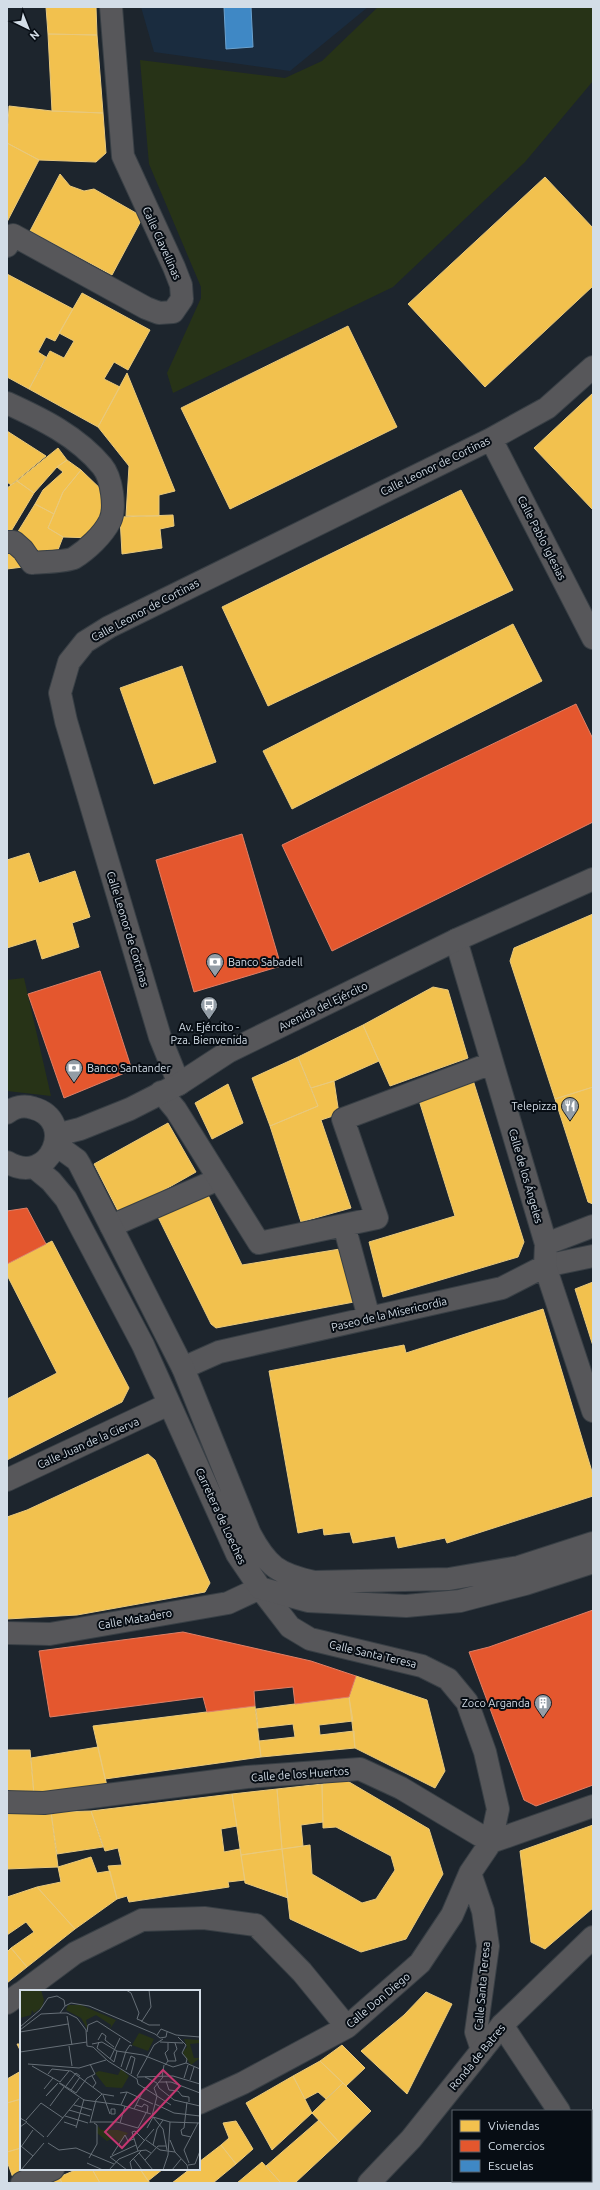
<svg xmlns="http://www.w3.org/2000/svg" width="600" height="2190" viewBox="0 0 600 2190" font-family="Ubuntu,sans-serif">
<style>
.built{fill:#1a2c3f}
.green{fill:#273317}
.homes{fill:#f2c14e;stroke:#e9c97c}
.shops{fill:#e4572e;stroke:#df7f66}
.schools{fill:#3f88c5;stroke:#6ba2cf}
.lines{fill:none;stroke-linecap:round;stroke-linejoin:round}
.pedestrian-casing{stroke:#383f45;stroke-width:24}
.minor-casing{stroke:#383f45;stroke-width:24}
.tertiary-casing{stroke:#383f45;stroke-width:24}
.pedestrian{stroke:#57575a;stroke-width:22}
.minor{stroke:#57575a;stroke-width:22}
.tertiary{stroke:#57575a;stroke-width:22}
.labels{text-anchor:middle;stroke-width:4;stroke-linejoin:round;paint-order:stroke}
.street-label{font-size:11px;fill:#d3dde7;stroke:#070d14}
.poi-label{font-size:11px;fill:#d3dde7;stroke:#070d14;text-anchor:start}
.inset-road{fill:none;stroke:#666f77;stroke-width:1}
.view{fill:#c53670;fill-opacity:0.15;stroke:#c53670;stroke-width:2}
.inset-edge{fill:none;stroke:#d3dde7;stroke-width:2}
</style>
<rect width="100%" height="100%" fill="#1d252d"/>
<path class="built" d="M141 7H368L290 71 154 52Z"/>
<path class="green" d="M378 7H593V81L525 162 393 287 173 393 167 373 201 298V287L149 164 140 60 285 78 322 61Z
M24 978 51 1096 7 1091V980Z"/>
<path class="homes" d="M46 7H96L97 35 48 34Z
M48 34 97 35 103 113 52 111Z
M9 106 52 111 103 113 106 153 96 162 39 160 7 143Z
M7 143 39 160 7 222Z
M60 174 70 186 84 191 94 189 143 217 112 275 30 231Z
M545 177 593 228V286L485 387 408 304Z
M7 274 73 309 55 341 46 337 38 352 46 357 29 389 7 377Z
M82 293 150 330 128 370 114 362 104 379 120 387 98 427 29 389 50 351 64 358 74 341 59 333Z
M348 326 397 427 230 509 181 408Z
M127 373 175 491 159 495V516H126L129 466 98 427Z
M593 393V510L534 448Z
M7 431 46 456 11 485 7 482Z
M58 448 67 460 57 467 34 493 17 481Z
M67 460 81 470 63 492 54 514 35 504 43 490 63 472 57 467Z
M81 470 107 495 93 538 63 537 48 528 63 492Z
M17 481 34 493 7 538V488Z
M461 490 513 590 268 706 222 607Z
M35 504 54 514 48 528 63 537 56 555 35 558 14 538Z
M173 515 174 526 160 529 162 548 122 554 120 517Z
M7 552H20L23 567 7 569Z
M513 624 542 681 292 809 263 751Z
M182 666 216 762 154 784 120 688Z
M29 853 39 883 75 871 90 917 72 923 79 947 42 959 36 939 7 948V860Z
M593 914V1087L555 1099 510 961 514 948Z
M433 987 448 990 468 1058 390 1086 363 1025Z
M363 1025 379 1061 334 1081 311 1088 298 1057Z
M298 1057 318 1106 270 1126 252 1078Z
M473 1080 524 1242 518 1257 383 1297 369 1242 455 1216 418 1097Z
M334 1081 339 1114 321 1120 351 1208 301 1222 270 1126 318 1106 311 1088Z
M228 1084 243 1123 212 1139 195 1103Z
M593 1087V1204L588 1202 555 1099Z
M168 1123 196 1172 120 1215 94 1164Z
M206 1191 242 1265 340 1249 354 1302 216 1328 211 1324 158 1217Z
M52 1241 129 1388 122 1402 7 1460V1399L57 1373 7 1275V1264Z
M593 1282V1346L575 1289Z
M543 1309 593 1475V1496L447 1543 445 1538 398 1548 395 1536 353 1543 350 1532 324 1535 323 1528 298 1533 269 1371 404 1345 406 1353Z
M148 1454 155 1460 210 1583 205 1592 77 1615 7 1619V1517L27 1510Z
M356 1676 427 1700 445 1771 435 1788 355 1748 349 1697Z
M349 1697 353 1721 319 1725 320 1735 354 1731 355 1748 261 1757 259 1741 295 1737 293 1724 258 1728 256 1709Z
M255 1706 261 1757 105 1779 93 1726Z
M98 1747 107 1786 34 1795 31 1758Z
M7 1750H30L34 1795 7 1793Z
M344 1779 429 1829 443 1874 406 1939 361 1952 290 1919 282 1849 310 1845 312 1874 362 1903 376 1899 395 1870 391 1856 336 1827 323 1828 322 1784Z
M322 1784 323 1822 301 1825 303 1846 282 1849 277 1789Z
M277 1789 282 1849 241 1855 232 1794Z
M232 1794 237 1826 221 1829 224 1852 240 1849 245 1880 228 1882 229 1887 129 1902 127 1896 117 1899 108 1866 122 1865 118 1848 105 1851 91 1811Z
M91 1811 103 1847 57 1854 51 1812Z
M7 1812H51L58 1867 7 1869Z
M593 1825V1908L545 1949 531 1942 520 1851Z
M282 1849 288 1898 245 1883 241 1855Z
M91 1857 97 1873 110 1871 117 1899 75 1929 37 1887 61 1882 58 1867Z
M37 1887 75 1929 27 1967 11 1948 34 1932 26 1922 7 1935V1897Z
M11 1948 27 1967 7 1983V1952Z
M426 1992 452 2004 407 2094 361 2051 404 2015Z
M17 2044H21V2052Z
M342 2045 365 2068 346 2086 320 2061Z
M320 2061 343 2083 326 2099 318 2092 305 2099 293 2076Z
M21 2071V2099L7 2103V2079Z
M293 2076 312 2113 272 2150 246 2103Z
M343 2083 371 2111 339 2142 312 2113Z
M21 2099V2148L7 2152V2103Z
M319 2120 339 2142 295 2183H281L266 2166Z
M236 2121 253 2149 236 2164 221 2145 229 2138 223 2123Z
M221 2145 236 2164 213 2183H172L190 2169H199V2162Z
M21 2148V2169H35L13 2178 7 2161V2152Z
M262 2162 281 2183H237Z
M78 2169H92L100 2183H62L59 2177Z
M92 2169H140L150 2183H100Z
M140 2169H163L148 2181Z
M59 2177 62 2183H45Z"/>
<path class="shops" d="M576 704 593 739V822L332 951 282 845Z
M242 834 281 966 194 992 156 860Z
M100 971 132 1070 64 1098 28 994Z
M27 1208 46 1244 7 1264V1211Z
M593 1610V1785L536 1806 524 1800 469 1652 489 1647Z
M183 1632 311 1661 356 1676 349 1697 295 1704 293 1687 254 1691 255 1706 207 1712 203 1697 50 1717 39 1651Z"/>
<path class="schools" d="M224 7H251L253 47 226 49Z"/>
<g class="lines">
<defs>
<path id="pedestrian" d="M111 1226 219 1179
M545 1266 593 1256"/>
<path id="minor" d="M7 246 13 235 146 308 159 313 173 312 182 299 181 285 174 267 123 156 111 7
M7 403C42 419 77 436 102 466 112 478 116 508 110 521 103 535 87 550 74 558 66 562 41 562 32 563L23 550 14 542H7
M491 439 593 638
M456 940 546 1244 545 1266 593 1411
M179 1084 160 1037 66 721 60 693 69 662 85 642 109 627 491 439 547 408 593 367
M161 1092 176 1110 259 1243 377 1218 343 1119 492 1063
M344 1225 369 1318
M546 1244 593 1226
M183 1368 219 1352 502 1288 545 1266
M7 1633 50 1634 228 1603 260 1588 290 1627 310 1639 422 1666 448 1679 467 1702 485 1752 498 1809 491 1842 470 1873 483 1911 488 1946 476 2032 482 2050
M7 1802 44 1803 247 1777 360 1769 401 1788 491 1842 593 1806
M24 1991 75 1953 142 1920 204 1918 256 1925 302 1972 347 2027
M7 2003 21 1993
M502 2025 559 2111
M199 2103 243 2083 347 2027 420 1963 452 1915 470 1873
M591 2160 593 2163
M22 2183 53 2169"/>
<path id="tertiary" d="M7 1113C14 1107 24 1105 33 1108 78 1120 50 1188 7 1162
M56 1135 80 1129 130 1109 179 1084 228 1052 456 940 593 879
M55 1144 77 1160 80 1165 183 1368 250 1534C267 1566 278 1574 314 1582L449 1579 519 1567 593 1543
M34 1167 51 1181 66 1199 143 1345 237 1554 260 1588 308 1601 406 1606 460 1601 525 1584 593 1562
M7 1480 169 1404
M369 2183 411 2139 502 2025 593 1937"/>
</defs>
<use href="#pedestrian" class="pedestrian-casing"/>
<use href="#minor" class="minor-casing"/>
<use href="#tertiary" class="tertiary-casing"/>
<use href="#pedestrian" class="pedestrian"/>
<use href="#minor" class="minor"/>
<use href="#tertiary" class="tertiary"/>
</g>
<defs>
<symbol id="bank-pin" viewBox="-11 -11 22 30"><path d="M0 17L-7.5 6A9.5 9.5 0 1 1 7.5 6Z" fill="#939da6" stroke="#070d14"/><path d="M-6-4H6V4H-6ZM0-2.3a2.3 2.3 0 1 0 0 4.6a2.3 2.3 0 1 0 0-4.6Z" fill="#fff"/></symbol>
<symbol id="bus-pin" viewBox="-11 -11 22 30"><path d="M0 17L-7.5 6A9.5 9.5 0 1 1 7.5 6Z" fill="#939da6" stroke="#070d14"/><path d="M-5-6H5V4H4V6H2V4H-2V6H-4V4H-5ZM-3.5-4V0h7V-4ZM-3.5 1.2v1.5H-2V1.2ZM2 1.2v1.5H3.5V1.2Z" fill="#fff"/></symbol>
<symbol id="restaurant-pin" viewBox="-11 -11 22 30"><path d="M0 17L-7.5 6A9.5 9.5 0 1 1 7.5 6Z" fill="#939da6" stroke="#070d14"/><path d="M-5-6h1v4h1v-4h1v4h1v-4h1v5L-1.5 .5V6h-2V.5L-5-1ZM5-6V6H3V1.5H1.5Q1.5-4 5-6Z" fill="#fff"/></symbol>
<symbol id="building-pin" viewBox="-11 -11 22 30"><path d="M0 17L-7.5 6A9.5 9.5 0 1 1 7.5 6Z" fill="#939da6" stroke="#070d14"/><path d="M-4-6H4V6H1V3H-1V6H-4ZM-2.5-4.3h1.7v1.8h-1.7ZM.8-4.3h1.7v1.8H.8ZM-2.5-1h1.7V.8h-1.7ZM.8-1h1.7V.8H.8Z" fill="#fff"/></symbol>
</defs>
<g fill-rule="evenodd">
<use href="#bank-pin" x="205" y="952" width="20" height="27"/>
<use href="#bus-pin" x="199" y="995" width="20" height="27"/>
<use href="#bank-pin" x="64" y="1058" width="20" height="27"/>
<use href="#restaurant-pin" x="560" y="1096" width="20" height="27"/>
<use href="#building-pin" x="533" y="1693" width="20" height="27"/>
</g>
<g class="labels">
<g class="street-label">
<text transform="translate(162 243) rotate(66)" y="4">Calle Clavellinas</text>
<text transform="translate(435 466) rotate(-26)" y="4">Calle Leonor de Cortinas</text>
<text transform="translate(542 538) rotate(63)" y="4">Calle Pablo Iglesias</text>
<text transform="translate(145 610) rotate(-28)" y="4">Calle Leonor de Cortinas</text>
<text transform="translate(128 929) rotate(73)" y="4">Calle Leonor de Cortinas</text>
<text transform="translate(323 1006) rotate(-26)" y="4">Avenida del Ejército</text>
<text transform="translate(526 1176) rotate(74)" y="4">Calle de los Ángeles</text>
<text transform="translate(389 1314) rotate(-13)" y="4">Paseo de la Misericordia</text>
<text transform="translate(88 1443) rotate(-24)" y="4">Calle Juan de la Cierva</text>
<text transform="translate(221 1516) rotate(65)" y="4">Carretera de Loeches</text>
<text transform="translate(135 1619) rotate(-10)" y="4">Calle Matadero</text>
<text transform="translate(373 1654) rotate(13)" y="4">Calle Santa Teresa</text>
<text transform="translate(300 1774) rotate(-4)" y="4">Calle de los Huertos</text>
<text transform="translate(482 1986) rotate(-85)" y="4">Calle Santa Teresa</text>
<text transform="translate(378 2000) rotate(-40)" y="4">Calle Don Diego</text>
<text transform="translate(477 2057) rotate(-51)" y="4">Ronda de Batres</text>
</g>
<g class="poi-label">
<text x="228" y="966">Banco Sabadell</text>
<text x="209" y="1031" text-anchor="middle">Av. Ejército -<tspan x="209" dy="13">Pza. Bienvenida</tspan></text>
<text x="87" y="1072">Banco Santander</text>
<text x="557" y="1110" text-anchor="end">Telepizza</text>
<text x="530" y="1707" text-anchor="end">Zoco Arganda</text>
</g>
</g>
<g transform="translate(20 1990)">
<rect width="180" height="180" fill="#1d252d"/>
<path d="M0 0H21L24 10 22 17 14 23 12 20 11 25 0 28ZM48 15H61L96 30 90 39 91 35 76 25 66 30 68 40 61 28 46 20ZM119 43 134 49 128 61 112 55ZM164 49 180 50V53L170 54 174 68H180L171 75 164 65 163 62 167 57ZM101 79 109 86 102 98 86 97 75 83 79 81 98 85ZM78 136 81 140H98L108 143 100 153 94 148 87 151 77 143Z" fill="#273317"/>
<path class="inset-road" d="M106 0 111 3 119 23M45 16 51 13 69 16 135 44 140 48 146 47 147 42M40 23H47L57 28 66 40 67 56 73 57 88 71 117 89M119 23 117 29 122 31 131 17 129 0M47 26 52 55M121 31 129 35H140M0 37 20 20 28 8 37 6 44 10 45 16 40 23 21 24 0 40M0 42 48 34M67 42 68 35 77 31 111 53M137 45 141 39 156 45 180 47M158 47 166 55 162 63 167 69 166 73M78 50 82 43 86 46 85 50 94 57M79 52 77 58 94 72 97 61M140 52 163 53M148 53V60L145 63 148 71M72 54 82 52 97 61 123 65 153 77 166 73M49 56 52 76M0 62 67 52M90 69 100 48M166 73 180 79M8 74 59 78 86 70M145 75 148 71H156L154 63 157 59 155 53M12 76 40 92M101 77 106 61 110 55 112 56M106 80 111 66 115 68 111 84M28 84 32 79 51 81 82 104 94 106M72 86 76 93 73 97M117 86 134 55 143 49M117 87 153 86 180 94M125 87 137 93 139 98 154 110 180 116M142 87 144 75M143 87 134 98 137 106 151 115M164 88 168 75M117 89 118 94 137 106 132 126M170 90 174 77M146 91 149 100 158 101M40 92 49 81M139 92H151L180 103M38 93 26 106 38 93M39 93 64 110 101 115 131 124M40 93 56 103 67 88 75 84 70 74M46 96 56 83 60 86M24 99 33 88M51 100 60 87M158 101 162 106 169 107V112M100 103 107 102 120 108M83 105 90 124M120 108 133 114M135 114 154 123 180 126M54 115 72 120M101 115 107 102M116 115 122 117 124 114 128 116 127 123M30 116 44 97M114 119 125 97M49 120 70 126M91 124V119H95V124H91M45 126 68 133M133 127 150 132 180 133M133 127 143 139 147 160M0 128 7 132 0 137M6 130 21 113 43 128M44 132 56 136M71 132H97L118 138 126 123M7 133 24 147M70 133 76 110 82 104M100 133 105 116M56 138 64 109M127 138 133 127M161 140 164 138 167 112M161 140 162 145 171 147M27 147 59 108M126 150 140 160 155 162 167 175 168 180M150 150 155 162M28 153 39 160 56 158 94 174M133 155 137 139 143 130M1 156 13 166M1 157 13 140M117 159 134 139M118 161 112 142 115 141 125 151M119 163 133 180M92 165 105 145 108 151 114 149M69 168 77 154V135L74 133M113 168 122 180M125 170 138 156H146M67 173 83 180M169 173 164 160 178 133M168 175 175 174 180 161M1 180 24 153M89 180 99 169 118 161 126 160 131 163M107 180 90 167 116 155M112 180 110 172 122 160M143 180 148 165 150 132M152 180 161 169"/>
<path class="view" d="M143 80 160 96 102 158 85 142Z"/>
<rect width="180" height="180" class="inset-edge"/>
</g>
<rect width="600" height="2190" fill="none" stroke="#d3dde7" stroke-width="16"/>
<rect x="452" y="2110" width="140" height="72" fill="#070d14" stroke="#596068"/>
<rect x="460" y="2120" width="20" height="12" fill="#f2c14e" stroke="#596068"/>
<text x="488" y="2130" font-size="12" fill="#d3dde7">Viviendas</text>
<rect x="460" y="2140" width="20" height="12" fill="#e4572e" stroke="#596068"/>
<text x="488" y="2150" font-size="12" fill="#d3dde7">Comercios</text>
<rect x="460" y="2160" width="20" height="12" fill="#3f88c5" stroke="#596068"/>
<text x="488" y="2170" font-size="12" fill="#d3dde7">Escuelas</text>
<g transform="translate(28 28) rotate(137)" stroke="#070d14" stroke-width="3" paint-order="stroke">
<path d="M0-3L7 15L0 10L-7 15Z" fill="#d3dde7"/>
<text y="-6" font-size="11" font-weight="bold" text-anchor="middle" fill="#d3dde7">N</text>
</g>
</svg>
